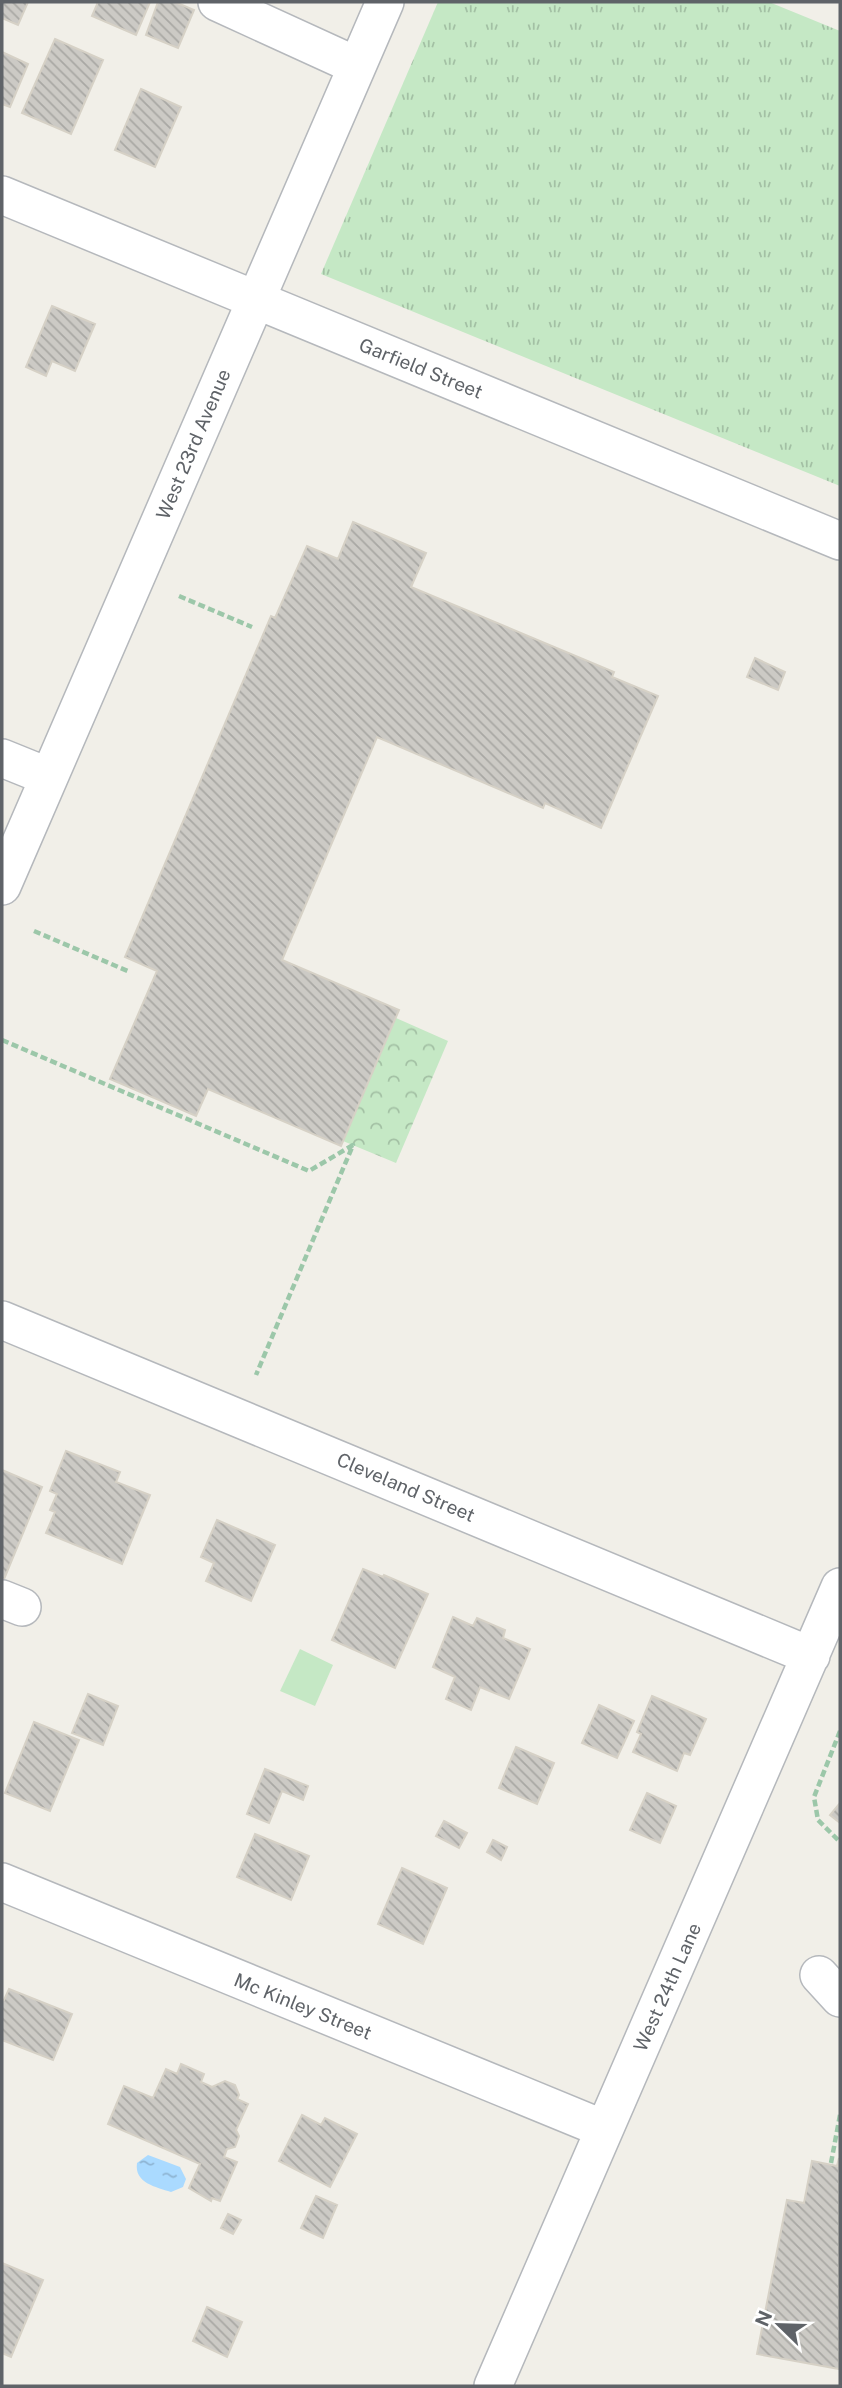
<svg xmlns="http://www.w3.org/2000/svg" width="842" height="2388" viewBox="0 0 842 2388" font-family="'Public Sans',sans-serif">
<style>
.grass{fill:url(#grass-tufts)}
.park{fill:url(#park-crowns)}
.garden{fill:#c5e8c5}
.water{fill:url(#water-ripples)}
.building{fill:url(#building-back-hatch);stroke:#d6d1c6;stroke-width:2}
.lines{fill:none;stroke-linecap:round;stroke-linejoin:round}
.minor-casing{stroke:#b5b8bc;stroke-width:40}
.path{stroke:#9cc7a9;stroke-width:4.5;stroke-dasharray:7 3.5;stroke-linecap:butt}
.minor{stroke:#fff;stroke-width:37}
.labels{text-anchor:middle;stroke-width:6;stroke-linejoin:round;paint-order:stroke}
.street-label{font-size:19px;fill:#5f6368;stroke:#fff}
</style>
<defs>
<pattern id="grass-tufts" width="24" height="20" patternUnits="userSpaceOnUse" patternTransform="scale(1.75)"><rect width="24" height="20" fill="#c5e8c5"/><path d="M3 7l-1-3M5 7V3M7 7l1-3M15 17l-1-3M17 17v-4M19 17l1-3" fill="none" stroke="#a3c0a4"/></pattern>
<pattern id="park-crowns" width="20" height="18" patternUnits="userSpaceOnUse" patternTransform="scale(1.75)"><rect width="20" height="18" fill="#c5e8c5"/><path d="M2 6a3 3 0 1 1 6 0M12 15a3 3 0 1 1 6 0" fill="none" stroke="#a3c0a4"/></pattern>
<pattern id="water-ripples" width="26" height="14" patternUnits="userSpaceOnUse" patternTransform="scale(1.75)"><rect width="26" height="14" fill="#aadaff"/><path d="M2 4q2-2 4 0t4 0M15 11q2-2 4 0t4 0" fill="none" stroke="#8eb4d2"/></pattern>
<pattern id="building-back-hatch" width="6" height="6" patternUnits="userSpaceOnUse" patternTransform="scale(1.75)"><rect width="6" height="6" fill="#cccac5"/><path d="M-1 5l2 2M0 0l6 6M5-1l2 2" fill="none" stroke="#a9a8a4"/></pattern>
</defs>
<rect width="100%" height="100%" fill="#f1efe8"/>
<path class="grass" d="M438 2H769L840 31V486L321 274Z"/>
<path class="park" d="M396 1018 448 1041 396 1163 343 1141Z"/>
<path class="garden" d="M300 1649 333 1665 315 1706 280 1691Z"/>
<path class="water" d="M148 2155 180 2167 186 2179 183 2187 171 2192C156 2187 134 2183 137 2163Z"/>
<path class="building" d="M2 2H28L18 25 2 18Z
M98 2H150L136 35 92 16Z
M158 2H175L194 10 178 48 146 35Z
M55 39 103 60 71 134 22 113Z
M2 52 28 64 10 107 2 104Z
M141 89 181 107 155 167 115 150Z
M52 306 95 324 75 371 52 361 46 376 26 367Z
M353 522 426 553 411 587 614 672 612 677 658 696 601 828 545 803 543 808 377 737 282 960 399 1010 341 1146 208 1089 196 1116 110 1079 157 971 125 957 271 616 275 618 307 546 338 559Z
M755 658 785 672 778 690 747 677Z
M66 1451 120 1472 116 1482 150 1495 122 1564 46 1533 55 1512 50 1510 57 1494 50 1491Z
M2 1470 42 1487 2 1584Z
M217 1520 275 1545 251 1601 206 1581 214 1563 201 1557Z
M363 1569 383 1577 384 1575 428 1594 395 1668 332 1640Z
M453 1617 473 1626 477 1618 505 1630 503 1638 530 1649 509 1699 480 1687 471 1710 446 1699 455 1677 433 1667Z
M88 1694 118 1706 103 1745 72 1733Z
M652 1696 706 1719 690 1755 684 1753 677 1771 633 1752 641 1734 637 1732Z
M599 1705 634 1721 617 1758 582 1743Z
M34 1722 79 1740 50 1811 5 1793Z
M516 1747 554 1763 537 1804 499 1788Z
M265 1769 308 1786 303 1800 282 1791 269 1823 247 1814Z
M647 1793 676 1806 660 1843 630 1830Z
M840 1803V1823L830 1815Z
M444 1821 467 1833 459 1848 436 1836Z
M255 1834 309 1856 291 1900 237 1877Z
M493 1840 507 1847 501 1860 487 1852Z
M402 1868 447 1888 423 1944 378 1924Z
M9 1989 72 2014 53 2060 2 2040V2000H4Z
M181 2064 204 2074 201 2082 212 2087 225 2081 235 2085 239 2095 237 2099 248 2104 236 2130 239 2136 235 2147 227 2149 224 2157 237 2162 220 2201 212 2198 211 2201 189 2188 200 2164 108 2124 124 2086 153 2098 166 2069 177 2074Z
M302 2115 321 2125 325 2118 357 2134 330 2187 279 2161Z
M839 2158V2369L757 2354 787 2200 804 2203 812 2161 837 2166Z
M316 2196 337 2205 323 2238 301 2228Z
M228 2214 241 2220 233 2234 221 2228Z
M2 2263 43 2280 11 2357 2 2353Z
M207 2307 242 2322 227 2357 193 2341Z"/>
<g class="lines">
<defs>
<path id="minor" d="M217 2 357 66
M2 195 840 541
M2 758 49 777
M2 886 385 2
M2 1320 811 1656
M2 1599 22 1607
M2 1882 604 2129
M819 1975 840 1998
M493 2386 840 1587"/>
</defs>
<use href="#minor" class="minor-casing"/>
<path class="path" d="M179 596 252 627
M34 931 130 972
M2 1040 309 1171 353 1145 256 1375
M840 1731 814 1797 818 1820 840 1842
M831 2163 840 2115"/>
<use href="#minor" class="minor"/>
</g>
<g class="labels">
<g class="street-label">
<text transform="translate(421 368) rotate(22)" y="7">Garfield Street</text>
<text transform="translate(193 444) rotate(-67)" y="7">West 23rd Avenue</text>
<text transform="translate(406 1487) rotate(23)" y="7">Cleveland Street</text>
<text transform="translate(667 1987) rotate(-66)" y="7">West 24th Lane</text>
<text transform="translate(303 2006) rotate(22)" y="7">Mc Kinley Street</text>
</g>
</g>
<rect width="842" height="2388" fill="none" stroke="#5f6368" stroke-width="7"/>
<g transform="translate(779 2325) rotate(293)" stroke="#ffffff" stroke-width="5" paint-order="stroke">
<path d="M0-5L12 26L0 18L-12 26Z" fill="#5f6368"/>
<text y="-10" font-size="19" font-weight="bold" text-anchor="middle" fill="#5f6368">N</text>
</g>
</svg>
